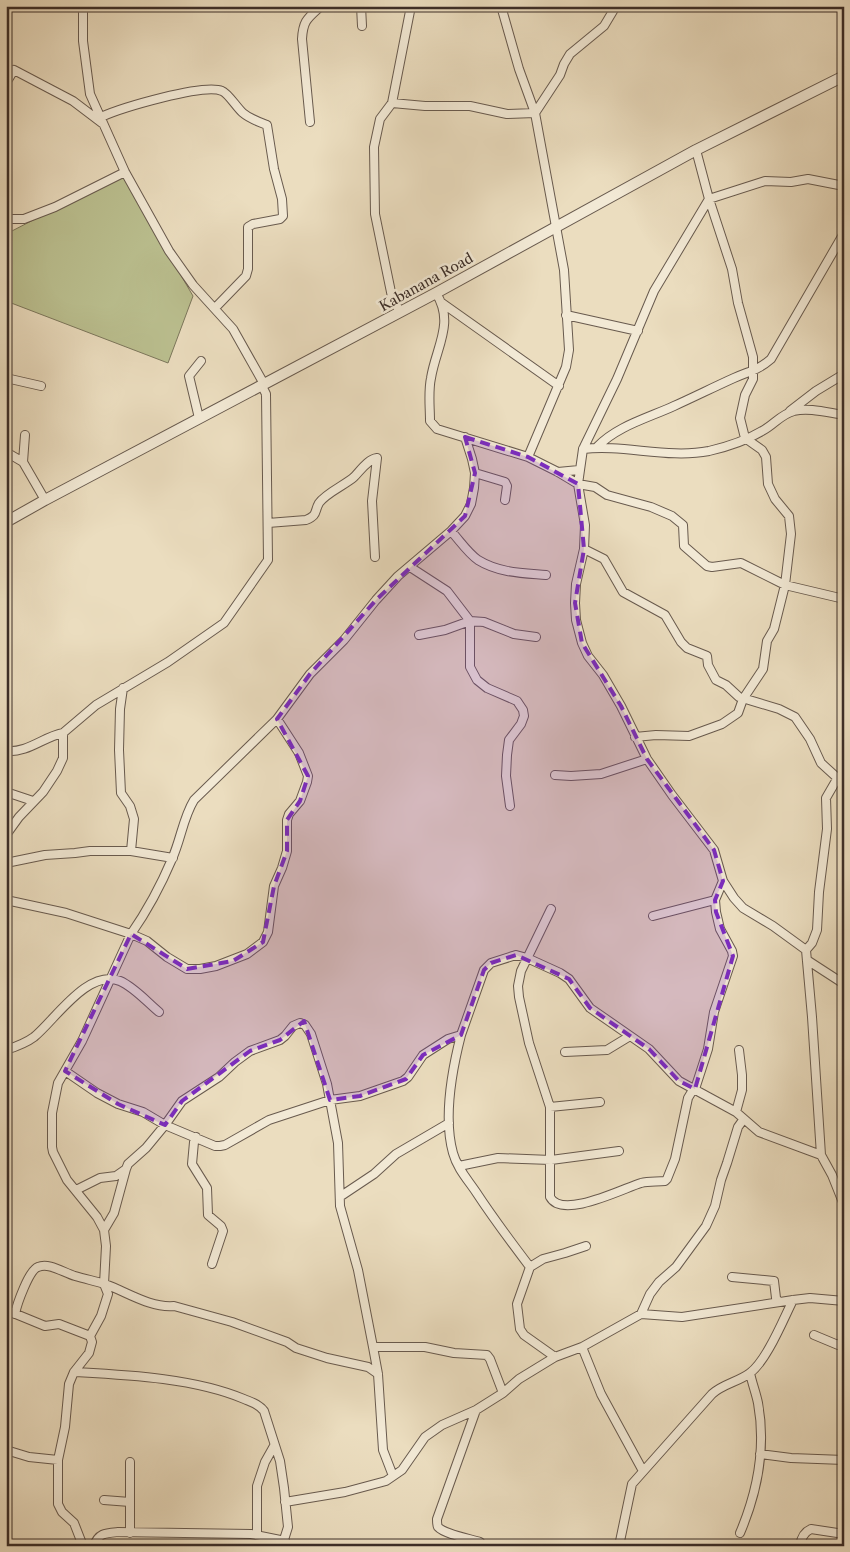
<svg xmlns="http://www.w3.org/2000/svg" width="850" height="1552" viewBox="0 0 850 1552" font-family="'Libre Caslon Text',serif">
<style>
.green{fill:#bbc090;stroke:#7c775c}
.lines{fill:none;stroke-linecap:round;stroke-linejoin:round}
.minor-casing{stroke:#685a4e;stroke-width:10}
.tertiary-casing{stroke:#685a4e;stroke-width:12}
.minor{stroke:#f2e9d5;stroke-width:8}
.tertiary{stroke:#f2e9d5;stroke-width:10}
.marked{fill:#7b2cbf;fill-opacity:0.2;stroke:#7b2cbf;stroke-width:4;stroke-dasharray:10 6;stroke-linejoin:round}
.labels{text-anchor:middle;stroke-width:5;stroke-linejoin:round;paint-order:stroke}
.street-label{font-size:14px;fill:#3c2e28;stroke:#f2e9d5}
</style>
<rect width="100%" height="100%" fill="#ebddbf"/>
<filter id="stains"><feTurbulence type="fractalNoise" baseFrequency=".004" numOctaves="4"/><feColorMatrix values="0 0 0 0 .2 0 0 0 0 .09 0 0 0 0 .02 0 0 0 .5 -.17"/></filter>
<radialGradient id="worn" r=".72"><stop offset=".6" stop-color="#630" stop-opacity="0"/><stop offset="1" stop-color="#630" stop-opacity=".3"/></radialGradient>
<path class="green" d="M122 174 193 296 168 363 6 301V236L10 232Z"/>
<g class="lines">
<defs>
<path id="minor" d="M83 6V41L90 94 125 172 169 251 193 285 233 329 264 384
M361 6 362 26
M501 6 519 69 535 113 564 270 569 350 566 367 528 457
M6 83 14 70 73 101 102 123
M392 103 425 106H470L507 114 535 113 560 75 564 64 570 54 604 26 616 6
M101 117C121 108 204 83 222 91 228 93 237 108 243 113 250 119 259 122 267 125L274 169 282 199 283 216 280 219 253 224 248 227V269L246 276 215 308
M310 122 302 39C303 20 308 18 321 6
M696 150 709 199 654 291 617 379 583 449 578 484 585 525 584 549 576 584 575 603 576 620 582 643 588 656 603 675 621 706 647 759 672 795 714 850 723 881 734 898 743 908 773 926 806 950 812 1017 821 1155 832 1175 844 1205
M6 219H24L55 207 125 172
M436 293C455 323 436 347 431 378 428 392 430 407 430 421L437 429 528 457 558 472 578 484 595 487 607 495 651 507 672 516 683 525 684 546 707 566 712 567 741 563 785 585 844 599
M442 303 559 386
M400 312 392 297 375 214 374 147 380 119 392 103 411 6
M566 315 638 331
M6 378 41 386
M790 411 816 391 844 374
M199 418 189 376 201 361
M597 447C617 426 648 418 674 406 694 397 714 387 734 378 749 371 757 371 771 359L844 233
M583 449C624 444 667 459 709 451 726 447 747 440 762 431 774 425 781 414 794 411 809 407 829 413 844 415
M6 452 23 462 45 500
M23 462 25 435
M558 472 579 470
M475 473 505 482 507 486 505 500
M268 523 306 520C318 515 314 512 319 503 326 493 345 485 354 477 360 471 368 459 377 458L372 501 375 557
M451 531C460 541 468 553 478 560 499 573 523 573 546 575
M584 549 604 559 623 592 665 615 681 642 687 648 707 656 708 665 716 680 726 685 739 697 779 709 795 717 810 739 821 763 844 784
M410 567 447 591 470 621V667L477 680 487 688 517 701 523 710 524 716 521 724 509 740 507 755 506 776 510 806
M419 635 445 630 470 621 484 622 514 634 536 637
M123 688 120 709 119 750 121 793 130 806 134 819 131 851
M635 737 656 735 689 736 722 724 738 713 743 699 763 669 767 641 774 629 785 585 791 534 789 516 775 499 768 484 766 457 762 450 745 438 740 418 745 395 753 379V357L738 303 732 269 709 199 765 181 791 182 808 179 844 186
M6 751C28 753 43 737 63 733
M555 775 571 776 601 774 647 759
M6 792 33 801
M6 835 19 817 43 792 57 771 63 758V733L96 705 168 662 224 623 268 560 266 394 262 386
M6 863 45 855 75 853 90 851H131L173 858
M6 900 66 913 131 934 147 941 167 957 187 969H200L216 966 247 954 263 942 268 932 274 886 282 868 287 851V820L289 814 300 801 307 782 308 776 299 753 277 719
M551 909 521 971 518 986 519 997 529 1043 550 1107V1197C562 1220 624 1188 641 1183 649 1181 657 1182 665 1181L667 1179 675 1159 688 1098 691 1093 695 1089 708 1049 714 1012 733 956 732 951 720 929 716 912 715 900 723 881
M653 916 715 900
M806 950 812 943 817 930 819 892 827 829 826 798 837 779
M807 960 844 984
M6 961V967
M6 1013V1014
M461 1035C452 1070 443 1117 453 1153 457 1168 468 1180 476 1192 493 1218 511 1242 530 1267
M6 1050C15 1047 26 1043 34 1037 55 1020 88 968 120 981 134 987 147 1002 159 1012
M565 1052 607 1050 630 1036
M65 1071 97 1093 118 1104 143 1112 165 1125 215 1146H220L225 1145 269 1120 330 1100 360 1096 403 1081 408 1077 423 1055 448 1039 461 1035 484 970 491 963 516 955 527 958 560 973 569 979 590 1008 649 1049 679 1081 736 1112 759 1132 821 1155
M550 1107 600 1102
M736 1112 742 1090V1075L739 1050
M196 1137 194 1142 192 1164 207 1188 208 1215 221 1226 223 1231 212 1264
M459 1166 498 1158 551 1160 619 1151
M76 1190 100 1178 116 1176 126 1169 128 1164 146 1148 165 1125 182 1101 219 1077 235 1062 250 1051 280 1040 285 1036 293 1026 300 1023 305 1025 311 1034 327 1084 338 1143 340 1206 358 1270 373 1347 378 1374 383 1450 393 1476
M341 1196 374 1174 396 1154 449 1123
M104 1230 114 1213 126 1169
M732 1277 774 1281 776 1298 778 1301
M6 1310 45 1326 59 1324 90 1336
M15 1314C17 1304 29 1270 38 1267 49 1262 64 1273 75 1276 85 1279 95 1281 105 1284 127 1292 150 1308 174 1306L232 1322 287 1342 296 1348 327 1358 368 1367 378 1374
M641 1314 650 1294 659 1282 676 1267 706 1226 715 1206 721 1180 727 1163 738 1127 743 1120
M814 1335 838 1345 844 1340
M373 1347H425L454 1353 487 1355 490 1359 503 1393
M582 1347 601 1394 643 1471
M555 1357 524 1335 520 1329 517 1304 530 1267 543 1259 565 1253 586 1246
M74 1372C128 1375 194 1378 244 1399 251 1402 259 1404 264 1411L280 1461 284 1488 288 1527 282 1546
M476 1410 437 1519C437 1522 437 1525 438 1527 444 1534 471 1539 480 1542L483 1546
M6 1450 29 1457 58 1460
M760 1454 791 1458 844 1460
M130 1462V1533
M104 1500 130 1502
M285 1502 345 1492 386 1481 402 1470 425 1437 442 1425 476 1410 503 1393 519 1379 555 1357 582 1347 641 1314 682 1317 793 1300 810 1298 844 1301
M740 1533C757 1493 766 1447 758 1403 756 1393 752 1383 750 1373
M257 1535V1486L265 1462 274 1446
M83 1546 74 1523 62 1512 58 1504V1460L65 1427 69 1384 74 1372 89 1353 92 1342 90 1336 101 1316 108 1294 104 1284 106 1246 104 1230 97 1217 67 1180 53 1152 52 1147V1113L58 1083 82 1041 131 934C147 911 161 885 172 859 181 839 183 818 194 800L277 719 310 674 344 640 376 600 398 576 451 531 465 516 471 504 474 488 475 473 472 459 465 437
M94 1546C98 1533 106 1533 118 1532L251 1534 285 1541
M619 1546 632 1484 712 1394C723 1384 738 1382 750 1373 767 1360 783 1320 793 1300
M800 1546C801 1538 804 1532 811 1529L844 1534"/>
<path id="tertiary" d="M6 522 45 500 436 293 696 150 844 76"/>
</defs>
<use href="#minor" class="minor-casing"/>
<use href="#tertiary" class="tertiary-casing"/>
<use href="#minor" class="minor"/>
<use href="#tertiary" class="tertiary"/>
</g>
<path class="marked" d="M465 437 528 457 578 484 584 549 575 603 582 643 621 706 647 759 714 850 723 881 715 900 716 912 733 956 695 1089 679 1081 649 1049 590 1008 569 979 516 955 491 963 484 970 461 1035 423 1055 406 1079 360 1096 330 1100 304 1021 280 1040 250 1051 182 1101 165 1125 118 1104 65 1071 131 934 187 969 233 961 263 942 274 886 287 851V820L300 801 308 776 277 719 310 674 376 600 465 516 475 473Z"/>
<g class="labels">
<g class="street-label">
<text transform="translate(426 282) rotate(-29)" y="5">Kabanana Road</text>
</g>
</g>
<rect width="850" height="1552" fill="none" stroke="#ebddbf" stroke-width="25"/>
<rect x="8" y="8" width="835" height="1537" fill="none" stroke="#3c2e28" stroke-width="2.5"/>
<rect x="12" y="12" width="825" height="1527" fill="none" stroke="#3c2e28"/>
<rect width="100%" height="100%" filter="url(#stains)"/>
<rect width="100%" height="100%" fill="url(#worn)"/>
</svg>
